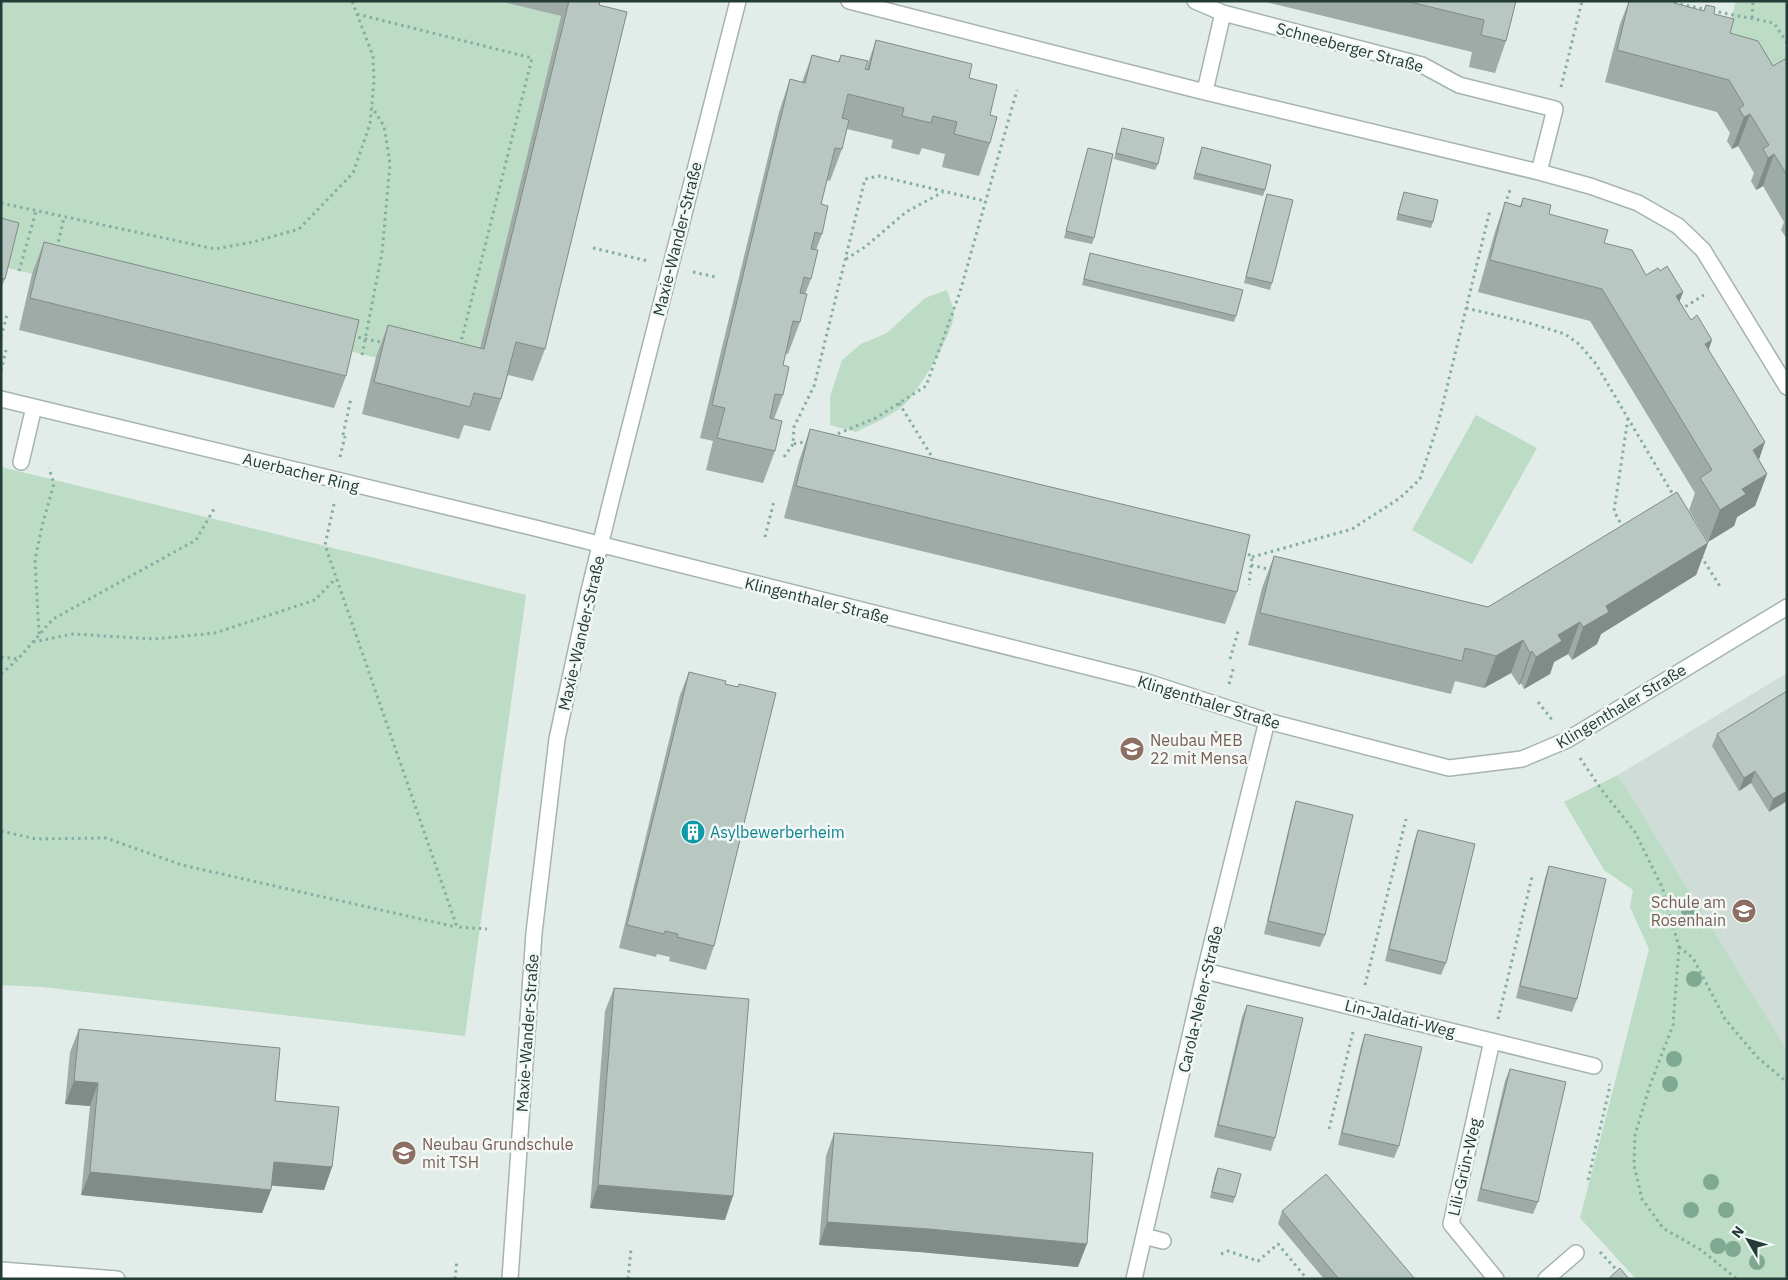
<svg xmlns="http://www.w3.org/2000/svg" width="1788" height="1280" viewBox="0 0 1788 1280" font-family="'IBM Plex Sans',sans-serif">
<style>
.built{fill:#d0dcd7}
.green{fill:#bcdcc6}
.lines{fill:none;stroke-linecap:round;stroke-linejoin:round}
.minor-casing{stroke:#a5b4af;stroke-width:18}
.path{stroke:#84aea3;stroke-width:3;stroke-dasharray:2.5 4;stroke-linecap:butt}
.minor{stroke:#fff;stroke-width:15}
.tree{fill:#7fa992}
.wall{fill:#9eaba6}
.shaded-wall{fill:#818b87}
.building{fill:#b8c7c1;stroke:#818b87}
.labels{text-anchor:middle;stroke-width:5;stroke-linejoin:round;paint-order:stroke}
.street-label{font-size:16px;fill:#233c37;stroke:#f3f8f6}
.education-label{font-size:16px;fill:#785e54;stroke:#f3f8f6;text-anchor:start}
.culture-label{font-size:16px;fill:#0d838f;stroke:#f3f8f6;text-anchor:start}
</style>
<rect width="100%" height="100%" fill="#e2ece8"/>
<path class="built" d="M1787 673V1050L1618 775Z"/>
<path class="green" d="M1 1H499L561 16 472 381 4 267 1 253Z
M1736 1H1787V98L1718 65Z
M947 290C949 297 953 305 954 312 955 331 918 393 903 406 889 417 872 424 856 432L830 425V397L842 360 861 344 887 333 925 298Z
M1476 415 1537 448 1472 564 1412 530Z
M1 467 526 595 465 1036 42 987 1 985Z
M1618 775 1787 1050V1279H1636L1580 1218 1649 949 1630 907 1633 890 1604 870 1564 802Z"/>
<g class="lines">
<defs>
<path id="minor" d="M849 1 1197 90 1539 172 1590 186 1638 203 1678 226 1703 250 1787 387
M1195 1 1223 13 1422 65 1459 85 1555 109 1539 172
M1205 91 1223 13
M1 399 527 526 1144 681 1267 721 1449 768 1522 759 1567 740 1787 607
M21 462 34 407
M1205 971 1594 1066
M1492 1041 1451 1224 1496 1279
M1144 1236 1163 1241
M1 1270 117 1279
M510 1279 534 933 557 739 588 595 611 501 738 1
M1134 1279 1205 971 1267 721
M1546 1279 1576 1253"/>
</defs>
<use href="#minor" class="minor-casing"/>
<path class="path" d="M1674 3 1774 23 1787 43
M357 14 532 58 460 346
M1752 18 1753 1
M1561 87 1582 1
M1 203 215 249 253 242 299 229 353 173 370 124 374 81 373 56 352 1
M1505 205 1510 190
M57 248 64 217
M593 248 648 261
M846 259 865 247 906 212 943 192
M19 271 36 211
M693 272 716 277
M1466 308 1529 323 1565 334 1579 344 1596 364 1675 498
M1680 310 1704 295
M352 336 386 343
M1 337 7 315
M362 355 382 253 390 164 384 126 372 107
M1 371 6 350
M899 403 934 460
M343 435 351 398
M832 436 876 418 926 386 960 292 1017 90
M809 441 793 444 794 427 814 386 865 179 879 176 985 201
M340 457 345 436
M784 457 793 444
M334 504 325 545 457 927 487 929
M1623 528 1614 511 1628 418
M765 537 774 501
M1243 550 1252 557 1249 585
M1701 556 1721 588
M1252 557 1352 529 1400 498 1420 479 1438 424 1490 210
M1251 565 1272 570
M39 634 35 560 42 526 54 484 49 468
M33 642 73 634 154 639 215 633 315 600 336 578
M1 657 18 659 53 619 196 540 214 509
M1230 659 1239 628
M1 674 17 660
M1229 684 1234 666
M1538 702 1553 721
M1211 752 1216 731
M1580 758 1601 789 1635 832 1662 887 1679 947 1673 1025 1649 1088 1635 1135 1634 1165 1642 1199 1663 1228 1701 1250 1737 1279
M1 831 36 839 106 838 182 865 456 927
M1679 947 1693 958 1725 1019 1757 1057 1782 1078 1787 1084
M1365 985 1406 819
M1498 1019 1532 877
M1329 1129 1353 1032
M1588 1180 1610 1086 1609 1084
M1600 1252 1625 1279
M1221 1254 1228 1251 1258 1261 1278 1244 1307 1279
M455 1279 457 1260
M628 1279 631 1249"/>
<use href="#minor" class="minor"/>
</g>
<g class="tree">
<circle cx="1689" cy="911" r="8"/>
<circle cx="1694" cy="979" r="8"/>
<circle cx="1674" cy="1059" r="8"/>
<circle cx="1670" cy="1084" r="8"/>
<circle cx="1711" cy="1182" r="8"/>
<circle cx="1691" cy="1210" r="8"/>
<circle cx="1726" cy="1210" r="8"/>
<circle cx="1718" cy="1246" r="8"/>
<circle cx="1733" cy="1249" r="8"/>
<circle cx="1757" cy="1262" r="8"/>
</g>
<path class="wall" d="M499 1H600L545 349 533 381 508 375 501 399 490 431 464 425 459 439 362 414 376 357 388 325 480 348 561 16Z
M1262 1H1516L1506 41 1495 73 1469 67 1472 52Z
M1629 1H1674V3L1703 11 1706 5 1730 33 1773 66 1787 62V239L1781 230 1784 222 1763 186 1756 190 1751 181 1754 173 1738 146 1732 149 1727 141 1730 133 1717 112 1605 82 1620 24Z
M876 40 969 78 990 115V143L979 176 942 167 945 154 922 148 919 155 891 148 893 140 847 129 842 149 830 181 827 180 821 204 822 234 816 250 811 279 805 294 800 322 788 354H785L783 365V395L774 419 775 451 763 483 706 470 713 441 700 438 779 112 790 79 802 82 812 55 838 62 841 55 866 69Z
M1122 128 1158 164 1155 170 1114 159Z
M1202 147 1265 190 1263 196 1193 179Z
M1088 148 1094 238 1092 244 1064 238Z
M1404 192 1433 222 1431 228 1396 220Z
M1267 194 1272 283 1270 290 1244 283 1265 200Z
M1523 198 1549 214 1604 243 1646 275 1660 271 1683 292 1679 302 1709 350 1759 460 1767 474 1755 506 1737 517 1734 526 1708 542 1689 510 1695 493 1590 321 1478 292 1494 235 1505 202 1520 206Z
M1 218 5 279 1 288Z
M44 242 346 376 334 408 19 330 32 274Z
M1090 253 1236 316 1234 322 1082 285Z
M810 429 1237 592 1225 624 784 518 799 461Z
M1708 543 1696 575 1601 634 1597 644 1572 660 1568 654 1554 662 1550 674 1524 689 1521 683 1519 685 1511 673 1484 688 1455 681 1451 694 1248 645 1262 588 1274 556 1488 607Z
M689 672 725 684 738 687 739 684 714 946 706 970 669 961 670 957 657 954 656 957 619 948 680 695Z
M1717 734 1787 801 1769 812 1751 783 1739 791 1712 746Z
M1296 801 1325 935 1320 947 1264 934 1292 814Z
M1418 830 1446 963 1441 975 1385 961 1414 842Z
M1549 866 1577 999 1572 1012 1516 998 1545 878Z
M614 988 725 1220 590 1208 605 1011Z
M1247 1005 1275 1138 1271 1151 1214 1137 1242 1017Z
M79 1029 275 1101 332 1167 324 1190 271 1185V1190L262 1213 81 1195 90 1106 65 1104 70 1052Z
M1365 1034 1399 1146 1394 1158 1338 1145 1361 1046Z
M1510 1069 1538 1202 1533 1214 1477 1201 1505 1081Z
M834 1133 1078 1267 920 1252 819 1245 826 1156Z
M1218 1168 1235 1197 1233 1203 1210 1198 1215 1175Z
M1282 1211 1415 1279H1324L1278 1224Z"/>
<path class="shaded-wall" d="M1750 114 1738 146 1732 149 1744 117Z
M1774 154 1763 186 1756 190 1768 158Z
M1683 292 1671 324 1676 296Z
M1712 340 1701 372 1705 344Z
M1765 442 1754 474 1753 450Z
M1767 474 1755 506 1737 517 1734 526 1708 542 1720 510 1742 489Z
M1708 543 1696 575 1601 634 1597 644 1572 660 1583 627 1606 606Z
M1580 622 1568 654 1554 662 1550 674 1524 689 1536 657 1558 635Z
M1523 640 1511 673 1484 688 1496 656Z
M1532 651 1521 683 1519 685 1530 653Z
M1755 771 1751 783 1739 791 1744 778Z
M1787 791V801L1769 812 1773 799Z
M74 1081 98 1083 90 1106 65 1104Z
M274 1162 332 1167 324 1190 265 1185Z
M90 1172 271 1190 262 1213 81 1195Z
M598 1185 733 1196 725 1220 590 1208Z
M827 1222 929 1229 1087 1244 1078 1267 920 1252 819 1245Z"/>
<path class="building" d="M569 1H600L599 5 627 12 545 349 516 342 501 399 474 393 470 407 374 382 388 325 484 349Z
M1406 1H1516L1506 41 1481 35 1484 20Z
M1629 1H1674V3L1704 11 1706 5 1715 7 1714 14 1734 19 1730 33 1758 41 1773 66 1785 59 1787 62V175L1774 154 1768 158 1763 149 1769 145 1750 114 1744 117 1739 109 1744 105 1729 80 1617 50Z
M876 40 972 64 969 78 997 85 990 115 997 117 990 143 954 134 957 122 933 116 931 123 902 116 904 108 848 94 842 118 849 120 842 149 835 148 821 204 828 206 822 234 815 232 811 249 818 250 811 279 804 277 800 293 807 294 800 322 793 321 783 365 789 367 783 395 775 394 770 418 782 421 775 451 717 438 725 408 712 405 790 79 805 83 812 55 839 62 841 55 868 61 865 69 869 70Z
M1122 128 1164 138 1158 164 1116 153Z
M1202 147 1271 165 1265 190 1195 173Z
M1088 148 1113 154 1094 238 1066 231Z
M1404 192 1438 200 1433 222 1398 214Z
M1267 194 1293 200 1272 283 1246 277Z
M1523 198 1551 205 1549 214 1608 230 1604 243 1632 250 1646 275 1658 268 1660 271 1667 266 1683 292 1676 296 1691 320 1697 315 1712 340 1705 344 1765 442 1753 450 1767 474 1742 489 1746 494 1720 510 1700 478 1712 470 1602 289 1490 260 1505 202 1521 207Z
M1 218 19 223 5 279 1 278Z
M44 242 359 320 346 376 30 298Z
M1090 253 1243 290 1236 316 1084 279Z
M810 429 1250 535 1237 592 796 486Z
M1677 492 1708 543 1606 606 1609 612 1583 627 1580 622 1558 635 1562 641 1536 657 1532 651 1530 653 1523 640 1496 656 1465 648 1462 661 1260 613 1274 556 1488 607Z
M689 672 726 681 725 684 738 687 739 684 776 693 714 946 677 937 678 934 665 931 664 934 627 925Z
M1787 691V791L1773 799 1755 771 1744 778 1717 734Z
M1296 801 1353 815 1325 935 1268 921Z
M1418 830 1475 844 1446 963 1389 949Z
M1549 866 1606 879 1577 999 1520 986Z
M614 988 749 999 733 1196 598 1185Z
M1247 1005 1303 1018 1275 1138 1218 1125Z
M79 1029 280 1048 275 1101 339 1107 332 1167 274 1162 271 1190 90 1172 98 1083 74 1081Z
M1365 1034 1422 1047 1399 1146 1342 1133Z
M1510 1069 1566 1082 1538 1202 1481 1189Z
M834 1133 1093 1153 1087 1244 929 1229 827 1222Z
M1218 1168 1241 1174 1235 1197 1212 1192Z
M1326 1174 1415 1279H1339L1282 1211Z
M1620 1268 1629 1279H1608Z"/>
<defs>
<symbol id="school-disc" viewBox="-11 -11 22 22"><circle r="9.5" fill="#8d6e63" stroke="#f3f8f6"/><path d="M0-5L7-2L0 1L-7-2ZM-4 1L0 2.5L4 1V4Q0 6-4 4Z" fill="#fff"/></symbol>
<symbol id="building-disc" viewBox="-11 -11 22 22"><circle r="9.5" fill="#0f9aa8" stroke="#f3f8f6"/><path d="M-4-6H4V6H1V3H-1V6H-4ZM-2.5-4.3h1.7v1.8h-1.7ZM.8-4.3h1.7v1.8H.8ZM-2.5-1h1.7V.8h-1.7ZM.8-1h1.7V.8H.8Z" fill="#fff"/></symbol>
</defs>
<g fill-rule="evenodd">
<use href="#school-disc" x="1118" y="735" width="28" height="28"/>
<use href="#building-disc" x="679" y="818" width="28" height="28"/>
<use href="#school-disc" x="1730" y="897" width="28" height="28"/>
<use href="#school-disc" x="390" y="1139" width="28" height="28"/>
</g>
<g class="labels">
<g class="street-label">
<text transform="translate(1350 47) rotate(15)" y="6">Schneeberger Straße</text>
<text transform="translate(677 239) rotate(-76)" y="6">Maxie-Wander-Straße</text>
<text transform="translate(301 472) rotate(14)" y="6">Auerbacher Ring</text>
<text transform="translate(817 600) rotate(14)" y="6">Klingenthaler Straße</text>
<text transform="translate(581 633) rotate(-77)" y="6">Maxie-Wander-Straße</text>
<text transform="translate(1209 702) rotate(17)" y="6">Klingenthaler Straße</text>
<text transform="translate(1621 706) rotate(-31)" y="6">Klingenthaler Straße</text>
<text transform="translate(1200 999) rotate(-77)" y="6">Carola-Neher-Straße</text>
<text transform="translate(1400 1018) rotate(14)" y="6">Lin-Jaldati-Weg</text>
<text transform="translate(527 1033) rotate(-86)" y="6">Maxie-Wander-Straße</text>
<text transform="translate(1464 1167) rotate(-77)" y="6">Lili-Grün-Weg</text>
</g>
<g class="education-label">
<text x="1150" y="746">Neubau MEB<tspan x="1150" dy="18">22 mit Mensa</tspan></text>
<text x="1726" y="908" text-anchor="end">Schule am<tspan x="1726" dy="18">Rosenhain</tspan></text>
<text x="422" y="1150">Neubau Grundschule<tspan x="422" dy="18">mit TSH</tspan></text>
</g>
<g class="culture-label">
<text x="710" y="838">Asylbewerberheim</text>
</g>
</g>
<rect width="1788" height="1280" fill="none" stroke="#233c37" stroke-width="5"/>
<g transform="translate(1748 1240) rotate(308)" stroke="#f3f8f6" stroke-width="4" paint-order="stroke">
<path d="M0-4L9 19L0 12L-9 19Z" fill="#233c37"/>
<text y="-8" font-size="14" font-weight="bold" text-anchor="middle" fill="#233c37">N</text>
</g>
</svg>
